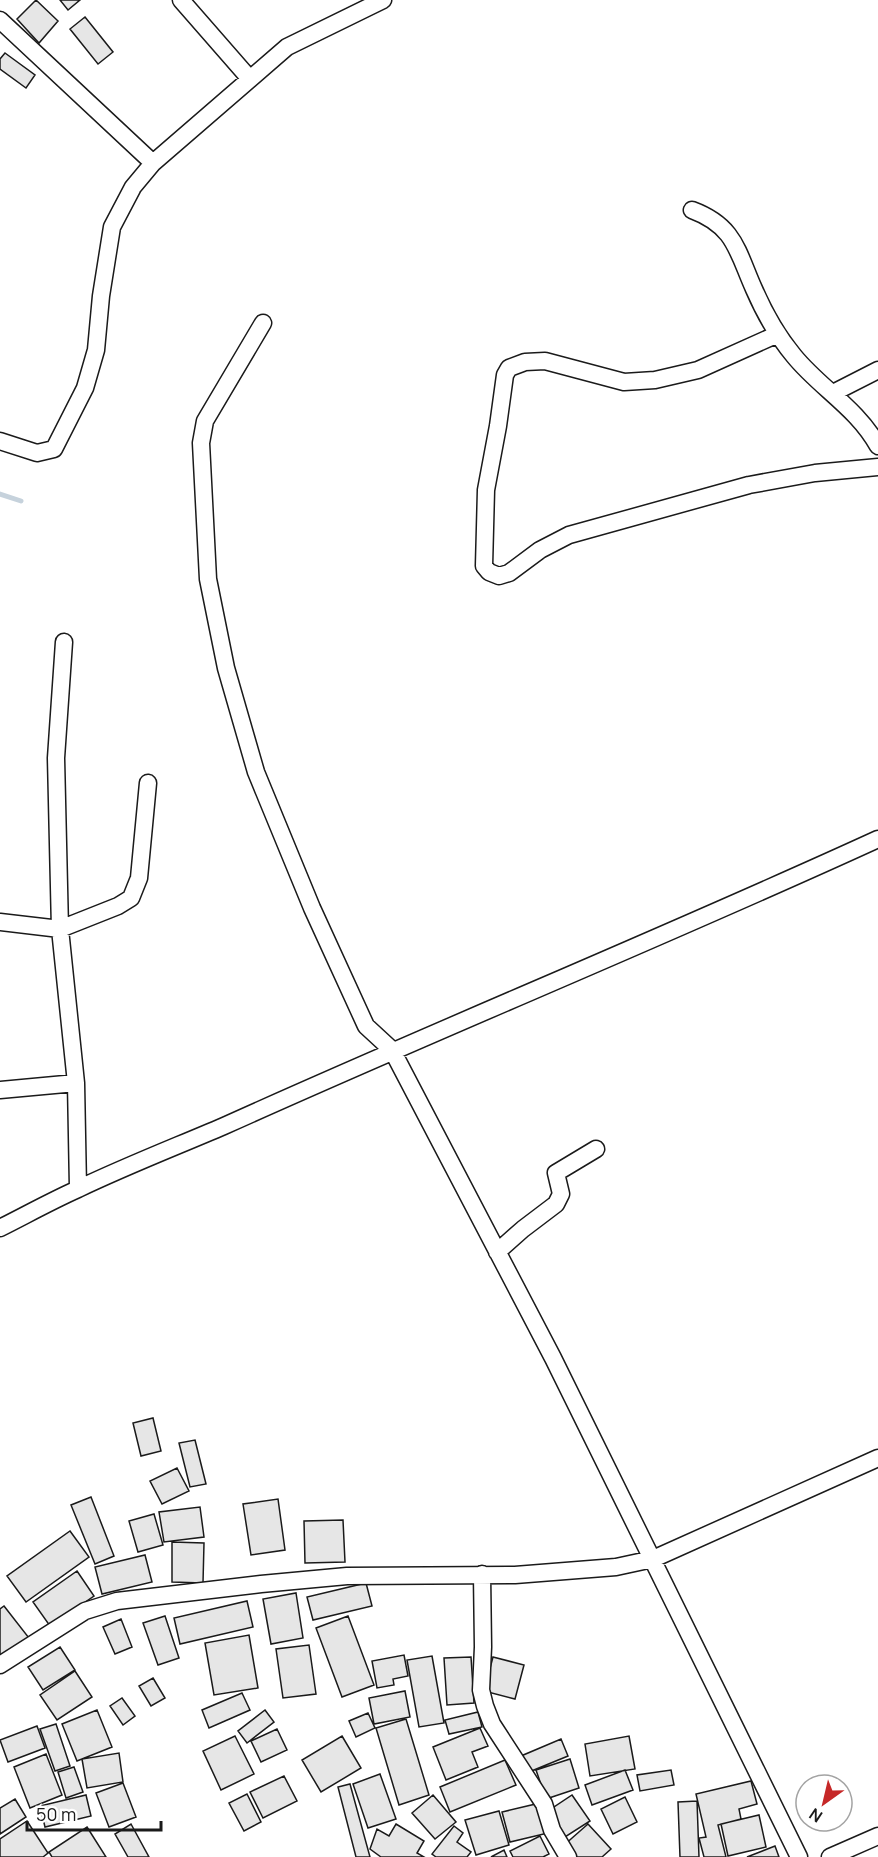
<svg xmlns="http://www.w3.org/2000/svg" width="878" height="1857" viewBox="0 0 878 1857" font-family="Manrope,sans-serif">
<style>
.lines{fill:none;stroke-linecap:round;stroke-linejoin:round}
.stream{stroke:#c6d2dc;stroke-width:5}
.building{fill:#e6e6e6;stroke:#1a1a1a;stroke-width:1.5}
.street-casing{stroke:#1a1a1a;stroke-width:19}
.street{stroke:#fff;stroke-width:16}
</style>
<rect width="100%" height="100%" fill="#fff"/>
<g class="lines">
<path class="stream" d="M0 494 21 501"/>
</g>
<path class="building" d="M36 0 58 21 39 43 17 19Z
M60 0H80L68 10Z
M85 17 113 52 98 64 70 29Z
M5 53 35 75 26 88 0 69V59Z
M153 1418 161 1451 141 1456 133 1423Z
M195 1440 206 1484 190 1487 179 1443Z
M177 1468 189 1491 162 1504 150 1481Z
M91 1497 114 1556 95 1564 71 1505Z
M278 1499 285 1550 251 1555 243 1504Z
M200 1507 204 1537 164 1542 159 1512Z
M154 1514 163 1545 138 1552 129 1521Z
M343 1520 345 1562 305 1563 304 1521Z
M70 1531 89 1557 26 1602 7 1576Z
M172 1542 204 1543 203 1583 172 1582Z
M145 1555 152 1582 102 1594 95 1567Z
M77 1571 94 1596 50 1626 33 1602Z
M366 1583 372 1606 313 1620 307 1597Z
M296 1593 303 1638 271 1644 263 1599Z
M247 1601 253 1627 180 1644 174 1618Z
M4 1606 29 1638 0 1658V1609Z
M165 1616 179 1658 158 1665 143 1623Z
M348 1616 374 1685 342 1697 316 1628Z
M121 1619 132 1647 115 1654 103 1627Z
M249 1635 258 1688 214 1695 205 1643Z
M309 1645 316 1694 283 1698 276 1649Z
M60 1647 75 1670 43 1690 28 1667Z
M404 1655 408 1676 393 1679 394 1685 377 1688 372 1661Z
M432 1656 444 1723 419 1727 407 1660Z
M471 1657 474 1703 447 1705 444 1658Z
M493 1657 524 1665 515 1699 484 1691Z
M75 1671 92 1697 57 1720 40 1695Z
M153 1678 165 1698 151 1706 139 1686Z
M405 1691 410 1717 374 1724 369 1698Z
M242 1693 250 1710 209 1728 202 1710Z
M122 1698 135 1716 123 1725 110 1706Z
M97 1710 112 1747 77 1761 62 1724Z
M265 1710 274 1722 247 1743 238 1731Z
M478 1712 482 1727 449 1734 445 1720Z
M368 1713 375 1728 356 1737 349 1721Z
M406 1719 429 1795 399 1805 376 1728Z
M56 1724 70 1766 55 1771 40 1729Z
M37 1726 45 1748 8 1762 0 1740Z
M480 1728 488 1746 472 1752 478 1767 446 1780 433 1747Z
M277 1729 287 1750 261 1762 251 1741Z
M235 1736 254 1774 221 1790 203 1751Z
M342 1736 361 1768 321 1792 302 1760Z
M629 1736 635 1769 590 1776 585 1744Z
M561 1739 568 1756 529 1772 521 1756Z
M119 1753 123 1782 87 1788 82 1759Z
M46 1754 62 1795 30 1808 14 1767Z
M570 1759 579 1788 546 1799 536 1770Z
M505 1760 516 1785 450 1812 440 1787Z
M74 1767 83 1792 66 1798 58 1772Z
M625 1770 633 1790 592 1805 585 1785Z
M671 1770 674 1785 640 1791 637 1775Z
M380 1774 396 1819 368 1828 353 1784Z
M284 1776 297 1801 263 1818 250 1792Z
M751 1781 757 1804 739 1809 741 1819 718 1825 726 1857H704L699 1838 706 1837 696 1794Z
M123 1783 136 1817 109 1827 96 1793Z
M350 1784 370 1857H356L338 1787Z
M247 1794 261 1822 244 1831 229 1803Z
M86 1795 91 1816 45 1827 40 1806Z
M433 1795 456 1822 435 1839 412 1813Z
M572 1795 590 1821 565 1837 548 1811Z
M625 1797 637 1822 613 1834 601 1809Z
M15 1799 26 1817 0 1834V1808Z
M697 1801 699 1857H680L678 1802Z
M540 1803 548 1833 510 1842 502 1812Z
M499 1811 509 1845 476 1855 465 1820Z
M759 1815 766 1847 728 1856 721 1824Z
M27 1821 48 1853 43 1857H0V1839Z
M131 1824 149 1857H128L115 1834Z
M396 1824 424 1841 417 1853 424 1857H381L370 1849 377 1829 389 1836Z
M588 1824 611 1849 602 1857H574L563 1846Z
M454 1826 463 1833 457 1842 471 1852 467 1857H436L432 1854Z
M87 1827 106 1857H52L49 1852Z
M540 1836 549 1854 543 1857H513L510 1851Z
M775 1846 779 1857H747Z
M504 1850 507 1857H491Z"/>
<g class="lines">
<defs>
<path id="street" d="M181 0 250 79
M0 20 153 163
M692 210C735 226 737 251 754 289 764 312 778 337 794 356 820 388 857 408 878 446
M263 323 205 421 201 443 208 579 226 668 256 772 312 908 366 1026 392 1050 553 1358 799 1857
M778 334 698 370 655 380 624 382 545 361 525 362 509 368 505 375 498 426 486 490 484 566 489 572 499 576 509 573 540 550 569 535 749 485 815 473 878 467
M833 393 878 370
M0 441 37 453 54 449 85 388 96 350 101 296 112 227 133 187 153 163 287 47 383 0
M64 642 56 758 60 929 76 1083 78 1188
M0 922 60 929 118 906 131 898 139 878 148 783
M0 1090 76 1083
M0 1228C26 1215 51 1201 78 1189 126 1166 175 1147 224 1126 441 1028 662 938 878 839
M497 1252 523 1229 556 1204 561 1194 556 1173 596 1149
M482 1574 483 1647 481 1690 485 1706 492 1724 544 1804 552 1830 568 1857
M0 1665 85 1611 117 1601 261 1584 347 1576 515 1575 616 1567 653 1559 878 1458
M830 1857 878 1836"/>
</defs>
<use href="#street" class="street-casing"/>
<use href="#street" class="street"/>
</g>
<g transform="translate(824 1803) rotate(214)"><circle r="28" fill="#ffffff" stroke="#a3a3a3" stroke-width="1.5"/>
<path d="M0-4.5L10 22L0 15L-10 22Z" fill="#c62828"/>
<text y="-9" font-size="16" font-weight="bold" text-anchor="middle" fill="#1a1a1a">N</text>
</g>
<path d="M27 1821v9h134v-9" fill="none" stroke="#1a1a1a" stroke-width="3"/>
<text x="36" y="1821" font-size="18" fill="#1a1a1a" stroke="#ffffff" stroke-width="4.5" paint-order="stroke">50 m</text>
</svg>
